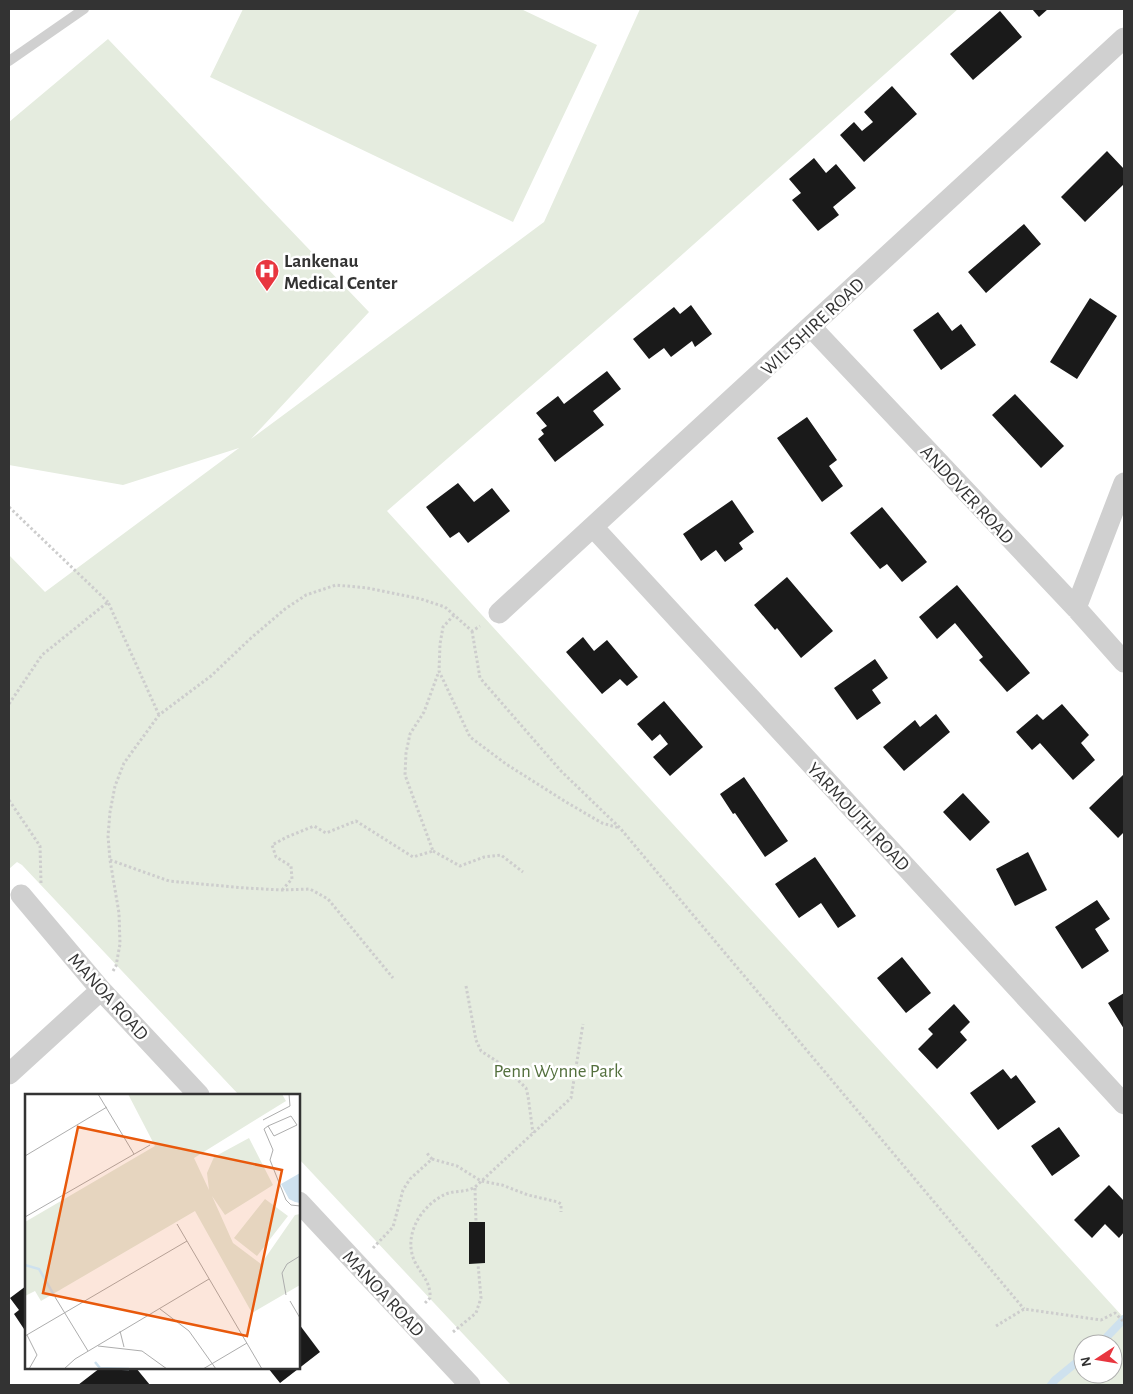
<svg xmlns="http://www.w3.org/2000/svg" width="1133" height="1394" viewBox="0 0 1133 1394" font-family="'Alegreya Sans',sans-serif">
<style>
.green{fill:#e5ecdf;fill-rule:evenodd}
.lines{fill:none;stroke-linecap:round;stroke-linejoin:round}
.stream{stroke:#cee1ee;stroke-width:8}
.building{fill:#1a1a1a}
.path{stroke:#cdcdcd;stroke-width:3;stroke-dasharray:2.5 2.5;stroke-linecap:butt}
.lane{stroke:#d0d0d0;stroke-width:10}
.street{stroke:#d0d0d0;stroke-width:21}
.labels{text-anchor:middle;stroke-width:5;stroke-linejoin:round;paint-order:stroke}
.poi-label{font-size:19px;font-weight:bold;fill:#333;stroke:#fff;text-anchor:start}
.street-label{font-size:19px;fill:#333;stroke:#fff}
.park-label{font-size:19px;fill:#54703e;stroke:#fff}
.inset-river{fill:none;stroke:#cee1ee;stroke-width:2.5}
.inset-road{fill:none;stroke:#adadad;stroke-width:1}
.view{fill:#e8590c;fill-opacity:0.15;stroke:#e8590c;stroke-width:2.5}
.inset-edge{fill:none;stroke:#333;stroke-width:2.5}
</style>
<rect width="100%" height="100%" fill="#fff"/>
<path class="green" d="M243 9H521L597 45 513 222 210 77Z
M640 9H958L666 269 387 511 1124 1318V1385H511L299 1159V1095H239L22 865 17 862 9 869V555L45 592 239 448 123 485 9 465V122L108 39 369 312 251 439 544 222ZM1083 1344H1113V1374H1083Z"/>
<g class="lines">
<path class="stream" d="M1100 1344 1124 1319
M1051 1385 1055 1380 1083 1357"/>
</g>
<path class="building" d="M1032 9H1048L1039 17Z
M1000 11 1022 37 973 80 950 54Z
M892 86 917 114 864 162 840 135 854 122 862 131 873 122 864 112Z
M1107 151 1124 169V184L1085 222 1061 197Z
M814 158 826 173 836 164 856 188 833 207 839 215 818 231 792 200 801 193 789 179Z
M1024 224 1041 244 986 293 968 272Z
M1090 298 1117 316 1077 379 1050 362Z
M691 305 712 334 695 347 692 341 671 357 664 348 649 359 633 339 674 307 680 314Z
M938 312 952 331 961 324 976 345 941 370 913 330Z
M607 371 621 389 593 411 604 425 555 462 538 439 544 434 541 430 547 426 536 413 558 396 564 404Z
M1015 394 1064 446 1041 468 992 415Z
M807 417 837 460 829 466 843 486 822 502 777 438Z
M458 483 474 502 492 488 510 511 468 543 459 532 450 538 426 507Z
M732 500 754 532 739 543 743 549 725 562 716 550 701 561 683 534Z
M882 507 927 562 902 582 887 564 880 569 850 533Z
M787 577 833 631 801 658 777 628 775 630 754 605Z
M957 585 1030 673 1007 692 979 660 983 657 955 623 937 639 919 617Z
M583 637 594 651 607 640 638 677 627 686 620 679 602 694 566 652Z
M875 659 888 678 872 690 881 703 857 720 834 688Z
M664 701 703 747 670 776 653 757 668 744 660 734 652 741 637 724Z
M1062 704 1089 735 1081 743 1095 760 1073 780 1040 743 1032 750 1016 732 1037 714 1043 720Z
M936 714 950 732 904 771 883 747 915 720 920 727Z
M1124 774V832L1118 838 1089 808Z
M744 777 788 841 765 857 735 813 733 814 720 794Z
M963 793 990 822 970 841 943 812Z
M1028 852 1047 890 1015 906 996 869Z
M815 857 856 916 838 928 821 903 799 918 775 884Z
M1097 900 1110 919 1095 929 1109 951 1082 969 1055 927Z
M902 957 931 993 906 1013 877 978Z
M1124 993V1029L1108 1003Z
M954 1004 970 1022 960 1032 967 1040 937 1069 918 1049 933 1034 928 1029Z
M1003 1069 1011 1079 1016 1075 1036 1102 998 1130 970 1093Z
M1059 1127 1080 1156 1052 1176 1031 1146Z
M1109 1185 1124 1201V1232L1119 1238 1105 1224 1092 1238 1074 1220Z
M469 1222H485V1263L469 1264Z
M26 1286V1332L14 1314 19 1310 10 1298Z
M299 1324 320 1352 280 1383 268 1368H299Z
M100 1368H136L150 1385H78Z"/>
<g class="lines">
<path class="path" d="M9 507 108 602
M454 615 443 627 440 644 439 671 470 737 506 764 566 802 602 823 619 828
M472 631 480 678 561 771 620 828 1024 1309
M9 704 42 655 108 602 159 715
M9 800 40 846 41 883
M433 851 460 866 484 857 501 855 523 872
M110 860 169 881 245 888 282 890 310 889 328 899 393 978
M282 890 292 879 291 866 276 857 272 845 287 837 314 826 326 833 356 821 413 857 433 851 405 775 406 753 410 734 424 712 439 671
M113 971 116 966 120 944 119 913 110 860 108 836 110 812 115 786 124 763 159 715 211 676 251 638 285 609 306 595 336 585 367 588 421 599 445 607 472 631 480 626
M466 986 476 1040 481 1051 501 1064 526 1088 528 1096 533 1133
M432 1159 457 1166 481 1181 502 1185 528 1195 558 1202 561 1204V1212
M475 1188 476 1222
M373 1248 393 1227 403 1190 410 1179 432 1159 426 1152
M425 1303 430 1298C431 1284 423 1276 416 1264 401 1237 421 1205 446 1194 455 1190 465 1193 475 1187L571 1098 583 1024
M996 1326 1024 1309 1101 1320 1115 1313 1124 1322
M453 1332 476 1313 481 1298 478 1264"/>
<path class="lane" d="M9 61 84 9"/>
<path class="street" d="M811 327 1076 608 1124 662
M593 527 1124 1104
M1076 608 1124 483
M499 613 1124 38
M21 895 101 990 199 1095
M9 1074 101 990
M299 1202 470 1385"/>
</g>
<defs>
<symbol id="hospital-pin" viewBox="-11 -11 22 30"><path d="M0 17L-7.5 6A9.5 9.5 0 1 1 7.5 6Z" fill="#e8363f" stroke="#fff"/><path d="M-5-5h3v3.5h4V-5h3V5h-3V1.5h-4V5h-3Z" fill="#fff"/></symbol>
</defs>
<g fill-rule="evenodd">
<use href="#hospital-pin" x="253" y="257" width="28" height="38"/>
</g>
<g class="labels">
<g class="poi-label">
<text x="284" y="267">Lankenau<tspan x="284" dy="22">Medical Center</tspan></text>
</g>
<g class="street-label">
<text transform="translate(812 326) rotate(-43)" y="7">WILTSHIRE ROAD</text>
<text transform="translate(968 494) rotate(47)" y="7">ANDOVER ROAD</text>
<text transform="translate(859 816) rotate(47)" y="7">YARMOUTH ROAD</text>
<text transform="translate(109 996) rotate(48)" y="7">MANOA ROAD</text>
<text transform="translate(384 1293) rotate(47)" y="7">MANOA ROAD</text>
</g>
<g class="park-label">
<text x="558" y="1077">Penn Wynne Park</text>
</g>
</g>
<g transform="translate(25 1094)">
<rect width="275" height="275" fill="#fff"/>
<path d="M103 0H257L261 7 169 64 184 96 182 79 189 63 224 44 248 91 200 121 187 102 208 149 236 170 270 121 275 120V191L227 219 170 117 16 207 10 197 0 202V128L130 52ZM240 105 263 122 232 162 209 144Z" fill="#e5ecdf"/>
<path d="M275 79V109L270 108 264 105 256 90Z" fill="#cee1ee"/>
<path class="inset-river" d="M0 171 14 175 29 201M70 268 75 274 104 275"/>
<path class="inset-road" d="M73 0 109 60M238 26 265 12 264 0M243 32 249 42 272 31 266 22 243 32 239 35 248 56 245 66 261 106 266 111 275 112M0 62 82 13M0 123 125 51M152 130 237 275M261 201 257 179 262 170 275 162M30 203 63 257M265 207 275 224M135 215 164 237 191 275M95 237 99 253M2 241 12 261 4 275M0 242 162 147M73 252 117 257 142 275M39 275 50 265 184 185M178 275 222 249"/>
<path class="view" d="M53 33 257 76 222 242 18 199Z"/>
<rect width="275" height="275" class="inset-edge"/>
</g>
<rect width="1133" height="1394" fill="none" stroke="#333333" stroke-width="20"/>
<g transform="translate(1098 1359) rotate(258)"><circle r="24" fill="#ffffff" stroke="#adadad"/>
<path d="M0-4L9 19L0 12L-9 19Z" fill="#e8363f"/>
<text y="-8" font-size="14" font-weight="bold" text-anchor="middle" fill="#333333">N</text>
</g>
</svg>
